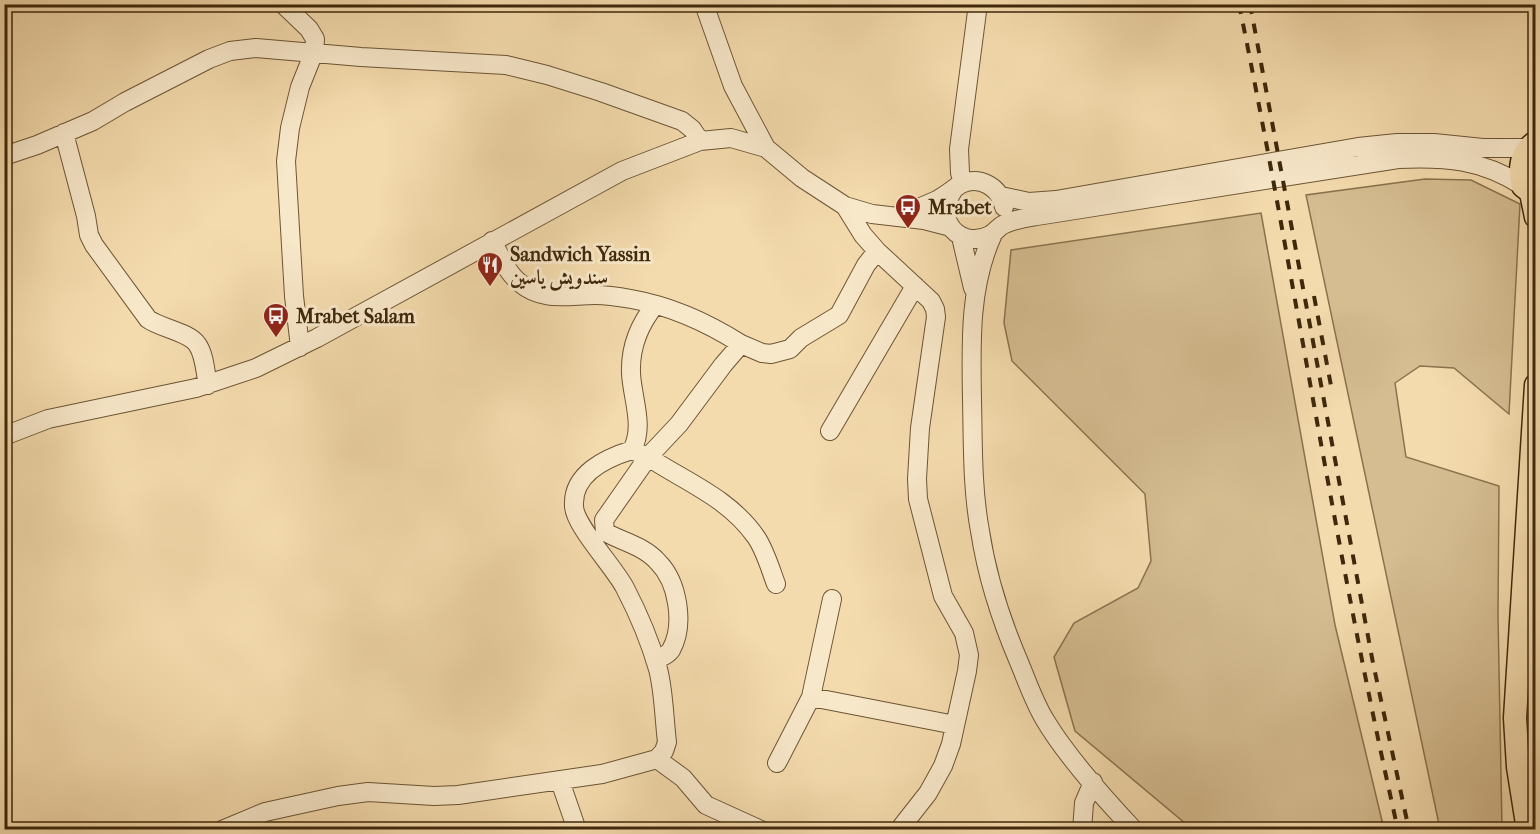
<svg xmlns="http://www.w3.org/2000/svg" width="1540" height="834" viewBox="0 0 1540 834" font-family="'IM FELL French Canon',Amiri,serif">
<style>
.green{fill:#d5bd91;stroke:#8a724e;stroke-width:1.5}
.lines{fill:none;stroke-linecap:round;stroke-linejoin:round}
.minor-casing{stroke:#6c5534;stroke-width:20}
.major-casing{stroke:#3f280b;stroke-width:25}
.minor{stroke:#f8e8ca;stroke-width:18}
.major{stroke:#f4dbad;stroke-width:22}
.rail{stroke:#3f280b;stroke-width:4;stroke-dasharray:10 10;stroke-linecap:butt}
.labels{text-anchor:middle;stroke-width:6;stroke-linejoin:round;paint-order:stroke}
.poi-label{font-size:20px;font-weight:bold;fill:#3f280b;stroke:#f8e8ca;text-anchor:start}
</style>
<rect width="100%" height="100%" fill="#f4dbad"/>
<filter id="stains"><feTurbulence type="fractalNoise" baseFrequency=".00333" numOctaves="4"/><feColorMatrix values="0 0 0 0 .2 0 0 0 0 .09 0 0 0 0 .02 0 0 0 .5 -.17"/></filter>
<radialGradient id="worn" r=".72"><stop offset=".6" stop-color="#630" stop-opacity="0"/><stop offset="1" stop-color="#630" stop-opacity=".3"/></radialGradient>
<path class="green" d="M1425 179 1471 180 1520 204 1509 414 1454 368 1420 366 1395 383 1406 457 1499 486 1498 615 1502 829H1440L1306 195Z
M1261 213 1335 625 1384 829 1290 830 1288 828 1283 830 1192 829 1075 731 1054 657 1074 623 1138 588 1151 561 1145 494 1012 361 1004 323 1011 250Z"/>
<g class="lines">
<defs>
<path id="minor" d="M283 4 309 29 315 39 314 52 300 87 290 128 286 161 294 296 300 347
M704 4 733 86 766 148
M64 133 86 216 89 235 94 245 148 319C160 328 189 332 197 344 205 355 205 372 208 385
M4 156 37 145 93 121 125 102 209 59 230 51 256 48 361 57 506 65 547 75 601 92 682 121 692 129 700 141
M963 183 960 173 959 149 978 4
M954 189C947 200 942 212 949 224 957 239 975 243 990 235 994 233 997 229 1001 226 1011 220 1025 218 1037 216L1398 159C1446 157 1481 159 1523 186
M1001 196 1029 202 1056 200 1358 147 1397 143H1434L1483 148H1528
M845 206 863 235 877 251 931 301 935 309 936 317 920 428 917 479 918 499 943 596 964 633 969 655 967 671 951 744 943 766 928 793 899 830
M898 216C911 211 924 206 937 200 946 195 953 189 961 184 981 175 1000 188 1004 207
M993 234C969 286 971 343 972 399 973 443 972 488 980 531 987 577 1001 620 1019 662 1027 681 1034 702 1045 720 1067 757 1104 798 1134 830
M961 237 973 288
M492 241C500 255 507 273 520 283 542 302 568 295 595 295 607 295 620 297 631 299 671 306 708 323 741 344
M830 431 915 286
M4 436 48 419 196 388 256 368 317 338 622 171 700 141 731 138 766 148 802 178 845 206 872 214 924 220 951 227
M632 450C645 426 632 398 631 373 630 347 639 325 655 305
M776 584C770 568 765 550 756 537 729 498 686 482 648 457L679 424 723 365 741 344 762 353 771 354 790 349 801 338 839 315 866 265 877 251
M811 697 955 725
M657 759 683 778 706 805 761 830
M777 763 811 697 832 599
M560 781 577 830
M222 830 265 812 338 796 368 792 434 796 458 795 602 774 657 759 664 751 667 742C664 718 664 692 658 669 650 641 638 613 625 588 615 568 574 525 574 506 572 474 606 458 632 450L648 457 604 520 605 532C623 542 644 546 658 562 678 582 685 625 671 650 667 656 661 657 655 660
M1082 830 1084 803 1093 782"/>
<path id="major" d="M1536 142C1520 153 1519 169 1523 186L1536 196
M1531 193 1536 217
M1528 830 1518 767 1515 718 1536 385"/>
</defs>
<use href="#minor" class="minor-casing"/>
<use href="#major" class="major-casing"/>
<use href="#minor" class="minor"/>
<use href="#major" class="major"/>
<path class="rail" d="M1239 4C1295 279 1336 556 1398 830
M1250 4 1373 663 1409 830
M1314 296 1332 391"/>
</g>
<defs>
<symbol id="bus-pin" viewBox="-11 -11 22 30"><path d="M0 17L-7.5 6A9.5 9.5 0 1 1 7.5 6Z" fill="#8f2418" stroke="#f8e8ca"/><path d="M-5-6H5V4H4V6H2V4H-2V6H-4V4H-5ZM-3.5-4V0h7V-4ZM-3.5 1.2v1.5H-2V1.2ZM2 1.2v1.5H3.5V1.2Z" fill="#fff"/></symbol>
<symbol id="restaurant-pin" viewBox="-11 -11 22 30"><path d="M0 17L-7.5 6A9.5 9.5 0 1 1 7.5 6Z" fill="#8f2418" stroke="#f8e8ca"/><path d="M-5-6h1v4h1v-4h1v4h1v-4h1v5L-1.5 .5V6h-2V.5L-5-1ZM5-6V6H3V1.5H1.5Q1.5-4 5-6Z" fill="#fff"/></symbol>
</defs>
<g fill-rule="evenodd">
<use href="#bus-pin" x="893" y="192" width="30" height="40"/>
<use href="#restaurant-pin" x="475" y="250" width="30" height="40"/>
<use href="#bus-pin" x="261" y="301" width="30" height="40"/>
</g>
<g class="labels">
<g class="poi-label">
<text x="928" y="214">Mrabet</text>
<text x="510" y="261">Sandwich Yassin<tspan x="510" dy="23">سندويش ياسين</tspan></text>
<text x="296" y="323">Mrabet Salam</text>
</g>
</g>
<rect width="1540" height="834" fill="none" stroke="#f4dbad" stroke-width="24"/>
<rect x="6" y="6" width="1528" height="822" fill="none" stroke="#3f280b" stroke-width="3"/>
<rect x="12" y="12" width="1516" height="810" fill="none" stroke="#3f280b" stroke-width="1.5"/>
<rect width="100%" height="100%" filter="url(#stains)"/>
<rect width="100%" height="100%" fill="url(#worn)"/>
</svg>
